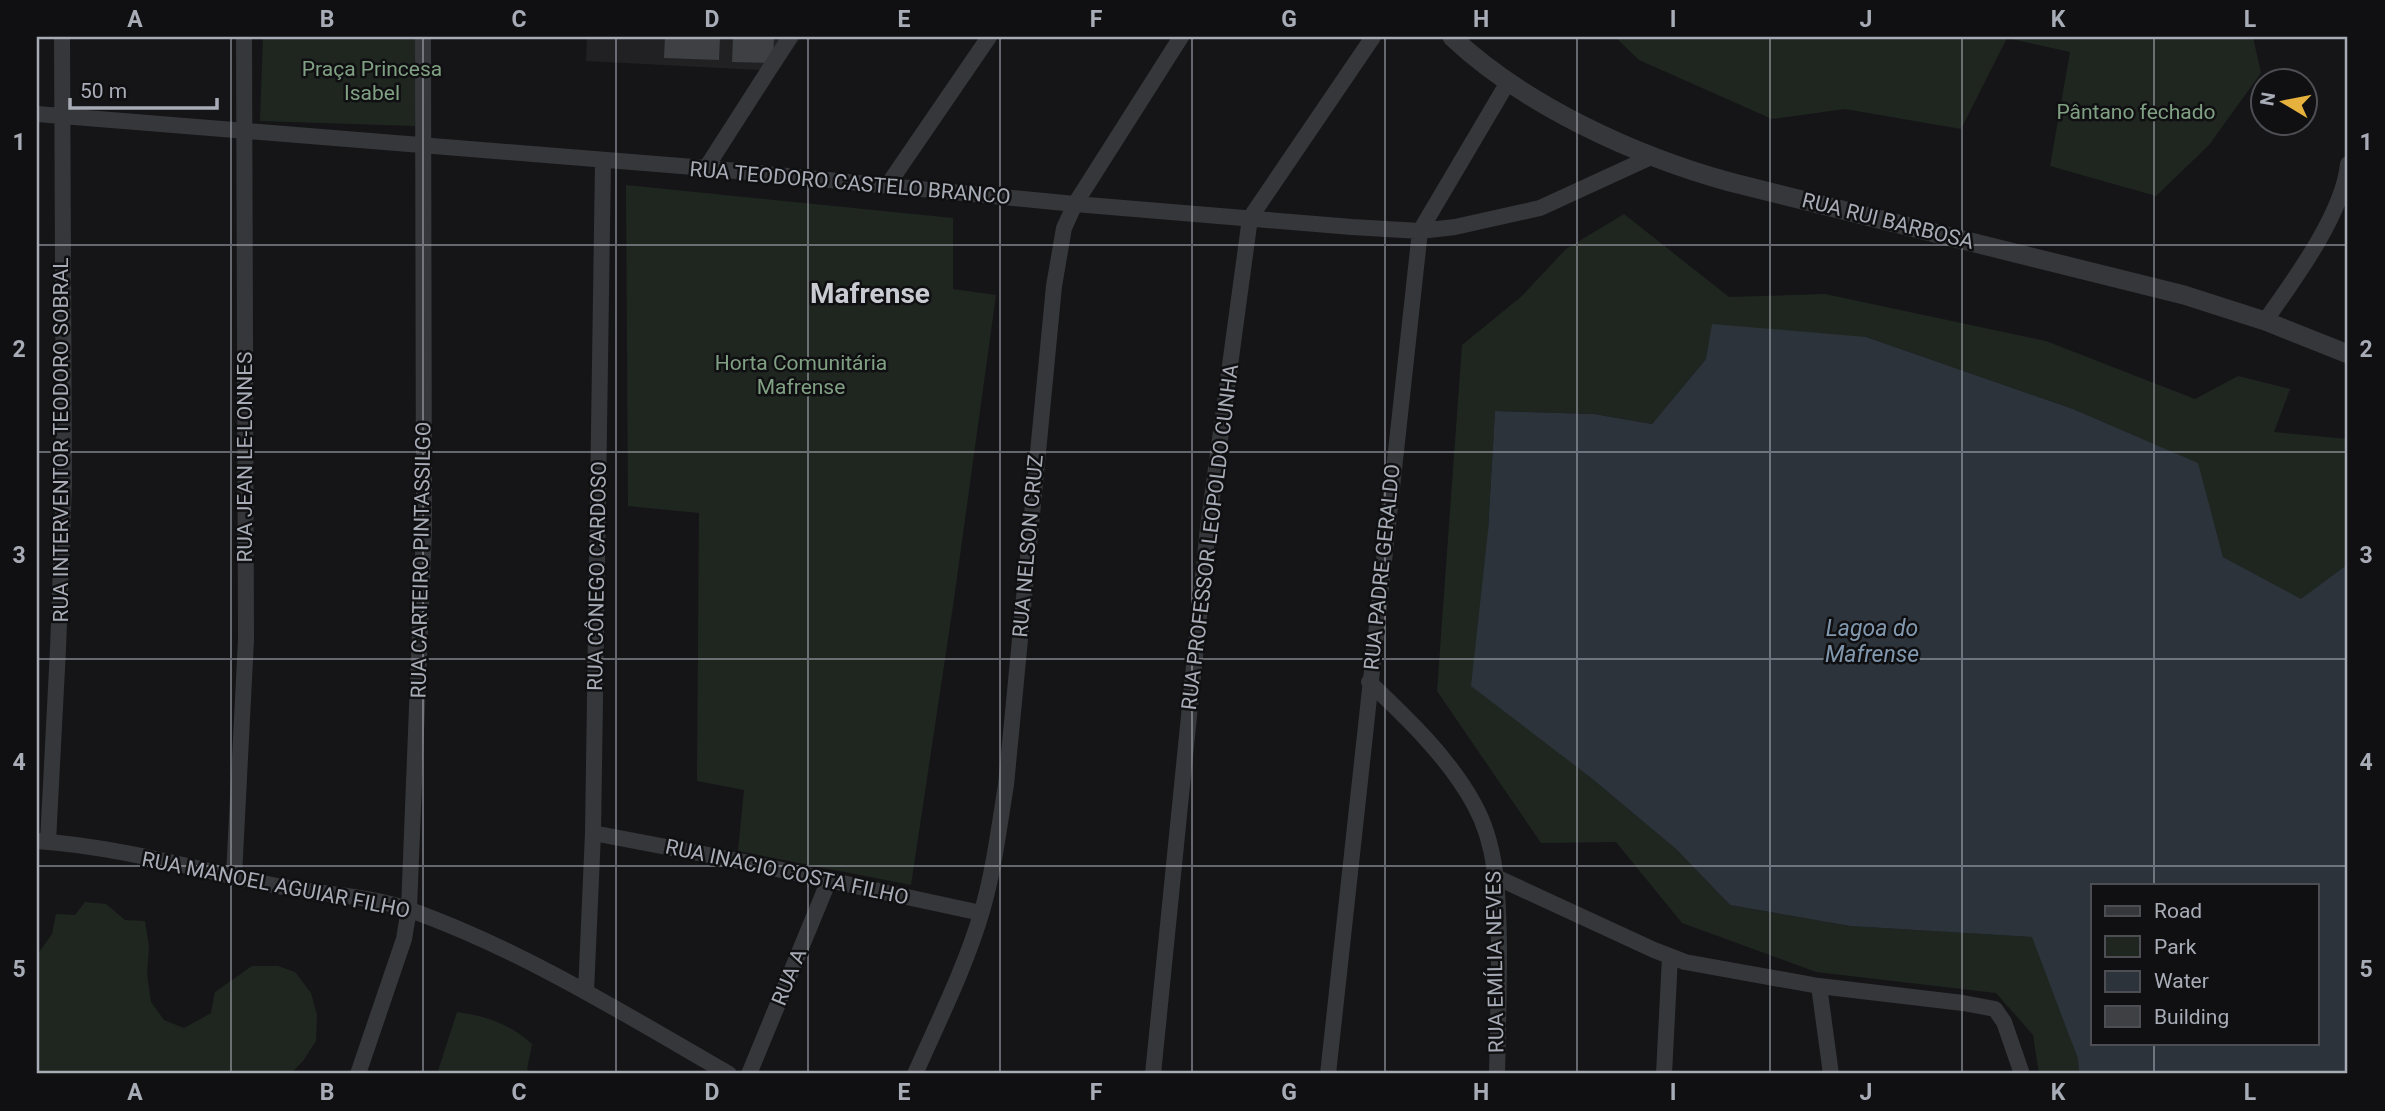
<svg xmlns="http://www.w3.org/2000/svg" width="2385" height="1111" viewBox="0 0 2385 1111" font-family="Roboto,sans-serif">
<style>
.built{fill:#212124}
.green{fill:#1f2620}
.water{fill:#2c333a;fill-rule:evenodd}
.building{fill:#3f4044}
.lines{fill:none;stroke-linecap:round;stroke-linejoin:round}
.minor{stroke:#36373b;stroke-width:16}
.tertiary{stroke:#36373b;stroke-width:19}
.grid{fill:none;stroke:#a8acb6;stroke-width:2;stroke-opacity:0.55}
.labels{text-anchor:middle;stroke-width:5;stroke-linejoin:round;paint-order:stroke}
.park-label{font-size:21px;fill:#80a083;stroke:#101012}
.street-label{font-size:21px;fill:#a8acb6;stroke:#101012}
.water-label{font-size:23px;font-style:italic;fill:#8198af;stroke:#101012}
.district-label{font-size:28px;font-weight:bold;fill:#c8cbd2;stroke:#101012}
.neatline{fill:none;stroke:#a8acb6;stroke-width:2.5}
.grid-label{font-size:23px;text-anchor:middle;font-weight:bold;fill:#a8acb6}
</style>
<rect width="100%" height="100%" fill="#151517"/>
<path class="built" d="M587 37H801L778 71 586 61Z"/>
<path class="green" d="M263 37H419L415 126 260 121Z
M1615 37H2253L2261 73 2209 145 2156 196 2050 166 2070 52 2007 38 1961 129 1845 109 1772 119 1639 60Z
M626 185 953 218V289L996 295 954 599 911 885 738 851 744 790 697 781 699 513 628 506Z
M1624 214 1729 297 1825 294 2046 341 2195 399 2238 376 2290 389 2274 432 2348 439V564L2301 600 2223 557 2197 463 2073 409 1866 337 1706 359 1652 424 1594 414 1495 411 1488 531 1590 777 1676 849 1730 905 1850 926 2033 937 2078 1059 2079 1074H2039L2033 1035 1996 993 1816 972 1682 923 1616 842 1541 843 1437 691 1462 345 1522 296 1566 249Z
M85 902 106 904 125 920 145 921 149 947 147 974 151 1002 164 1020 184 1028 211 1013 215 992 252 966H278L295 972 311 993 317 1015 316 1041 303 1061 290 1074H37V955L52 934 56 914 75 915Z
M457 1012C486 1016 510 1024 532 1044L527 1070 539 1074H437Z"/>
<path class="water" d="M1712 324 1866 337 2073 409 2198 463 2223 557 2301 599 2348 564V1074H2079L2078 1059 2032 937 1850 926 1730 905 1676 849 1590 777 1471 686 1488 531 1495 411 1594 414 1652 424 1706 359ZM2093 885H2317V1043H2093Z"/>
<path class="building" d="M665 37H720L719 60 664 58Z
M733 37H774L773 63 732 62Z"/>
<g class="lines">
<path class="minor" d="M37 114 706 168 1075 204 1352 227 1420 231 1455 227 1540 208 1651 157
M706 168 790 37
M887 186 989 37
M2265 321C2294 280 2343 214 2348 164
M1369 682C1407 718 1449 758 1474 804 1498 847 1498 897 1499 945 1499 988 1498 1031 1497 1074
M593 833 740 861 981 913
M37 841C114 846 196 869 272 885 317 894 370 895 413 911 524 951 628 1016 729 1074
M48 842 58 649 64 484 62 37
M234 876 246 640 244 37
M1498 878 1654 950 1685 962 1819 986 1963 1003 1995 1009 2004 1022 2022 1074
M1819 986 1831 1074
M586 992 593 833 603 161
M358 1074 404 939 409 909 424 530 423 37
M749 1074 829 880
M915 1074C938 1022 966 966 982 911 994 870 999 827 1006 785L1054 286 1064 228 1075 204 1181 37
M1153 1074 1208 527 1250 218 1373 37
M1328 1074 1420 231 1508 82
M1664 1074 1670 957"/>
<path class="tertiary" d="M1452 37C1524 105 1635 156 1730 182L2184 295 2265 321 2348 354"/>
</g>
<path class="grid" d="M231 37V1074M423 37V1074M616 37V1074M808 37V1074M1000 37V1074M1192 37V1074M1385 37V1074M1577 37V1074M1770 37V1074M1962 37V1074M2154 37V885M37 245H2348M37 452H2348M37 659H2348M37 866H2348M2154 1043V1074"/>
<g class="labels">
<g class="park-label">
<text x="372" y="76">Praça Princesa<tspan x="372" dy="24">Isabel</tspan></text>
<text x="2136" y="119">Pântano fechado</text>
<text x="801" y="370">Horta Comunitária<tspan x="801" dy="24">Mafrense</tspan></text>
</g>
<g class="street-label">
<text transform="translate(850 183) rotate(5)" y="7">RUA TEODORO CASTELO BRANCO</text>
<text transform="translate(1888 221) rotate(14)" y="7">RUA RUI BARBOSA</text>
<text transform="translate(61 440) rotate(-90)" y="7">RUA INTERVENTOR TEODORO SOBRAL</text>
<text transform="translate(245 457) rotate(-90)" y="7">RUA JEAN LE-LONNES</text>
<text transform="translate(1210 537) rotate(-83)" y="7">RUA PROFESSOR LEOPOLDO CUNHA</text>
<text transform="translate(1028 546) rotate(-85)" y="7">RUA NELSON CRUZ</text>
<text transform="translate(421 560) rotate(-89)" y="7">RUA CARTEIRO PINTASSILGO</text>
<text transform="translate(1382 567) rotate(-84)" y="7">RUA PADRE GERALDO</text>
<text transform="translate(597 576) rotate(-89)" y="7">RUA CÔNEGO CARDOSO</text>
<text transform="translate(787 872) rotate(12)" y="7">RUA INACIO COSTA FILHO</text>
<text transform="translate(276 885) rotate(11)" y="7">RUA MANOEL AGUIAR FILHO</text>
<text transform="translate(1495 962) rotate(-91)" y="7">RUA EMÍLIA NEVES</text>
<text transform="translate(789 977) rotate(-68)" y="7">RUA A</text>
</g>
<g class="water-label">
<text x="1872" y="636">Lagoa do<tspan x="1872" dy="26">Mafrense</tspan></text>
</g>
<g class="district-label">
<text x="870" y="303">Mafrense</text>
</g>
</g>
<rect width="2385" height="1111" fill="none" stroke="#101012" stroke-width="77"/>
<rect x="2091" y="884" width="228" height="161" fill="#101012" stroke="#4d4e54" stroke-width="2"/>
<rect x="2105" y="906" width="35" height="10" fill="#36373b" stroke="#4d4e54" stroke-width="2"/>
<text x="2154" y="918" font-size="21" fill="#a8acb6">Road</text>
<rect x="2105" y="936" width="35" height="21" fill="#1f2620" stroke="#4d4e54" stroke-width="2"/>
<text x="2154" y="954" font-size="21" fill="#a8acb6">Park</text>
<rect x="2105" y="971" width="35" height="21" fill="#2c333a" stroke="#4d4e54" stroke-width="2"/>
<text x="2154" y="988" font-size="21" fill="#a8acb6">Water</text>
<rect x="2105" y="1006" width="35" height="21" fill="#3f4044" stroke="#4d4e54" stroke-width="2"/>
<text x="2154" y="1024" font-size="21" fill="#a8acb6">Building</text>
<g transform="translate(2284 102) rotate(280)"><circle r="33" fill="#101012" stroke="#4d4e54" stroke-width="2"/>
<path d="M0-5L12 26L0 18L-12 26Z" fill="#e6b23d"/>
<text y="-10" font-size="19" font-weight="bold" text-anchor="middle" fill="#a8acb6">N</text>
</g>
<path d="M70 98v10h147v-10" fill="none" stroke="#a8acb6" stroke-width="3.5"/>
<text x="80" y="98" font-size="21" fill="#a8acb6" stroke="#101012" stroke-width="5" paint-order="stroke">50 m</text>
<rect x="38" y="38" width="2308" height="1034" class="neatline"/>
<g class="grid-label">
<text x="135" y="27">A</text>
<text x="327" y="27">B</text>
<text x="519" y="27">C</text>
<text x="712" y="27">D</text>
<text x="904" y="27">E</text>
<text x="1096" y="27">F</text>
<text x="1289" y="27">G</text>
<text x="1481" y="27">H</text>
<text x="1673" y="27">I</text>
<text x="1866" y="27">J</text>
<text x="2058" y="27">K</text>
<text x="2250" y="27">L</text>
<text x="19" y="150">1</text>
<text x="2366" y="150">1</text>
<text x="19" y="357">2</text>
<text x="2366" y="357">2</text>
<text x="19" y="563">3</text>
<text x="2366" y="563">3</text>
<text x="19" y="770">4</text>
<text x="2366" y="770">4</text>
<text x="19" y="977">5</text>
<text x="2366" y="977">5</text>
<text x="135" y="1100">A</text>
<text x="327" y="1100">B</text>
<text x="519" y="1100">C</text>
<text x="712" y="1100">D</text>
<text x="904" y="1100">E</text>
<text x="1096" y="1100">F</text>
<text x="1289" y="1100">G</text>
<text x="1481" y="1100">H</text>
<text x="1673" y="1100">I</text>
<text x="1866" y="1100">J</text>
<text x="2058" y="1100">K</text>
<text x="2250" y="1100">L</text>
</g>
</svg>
